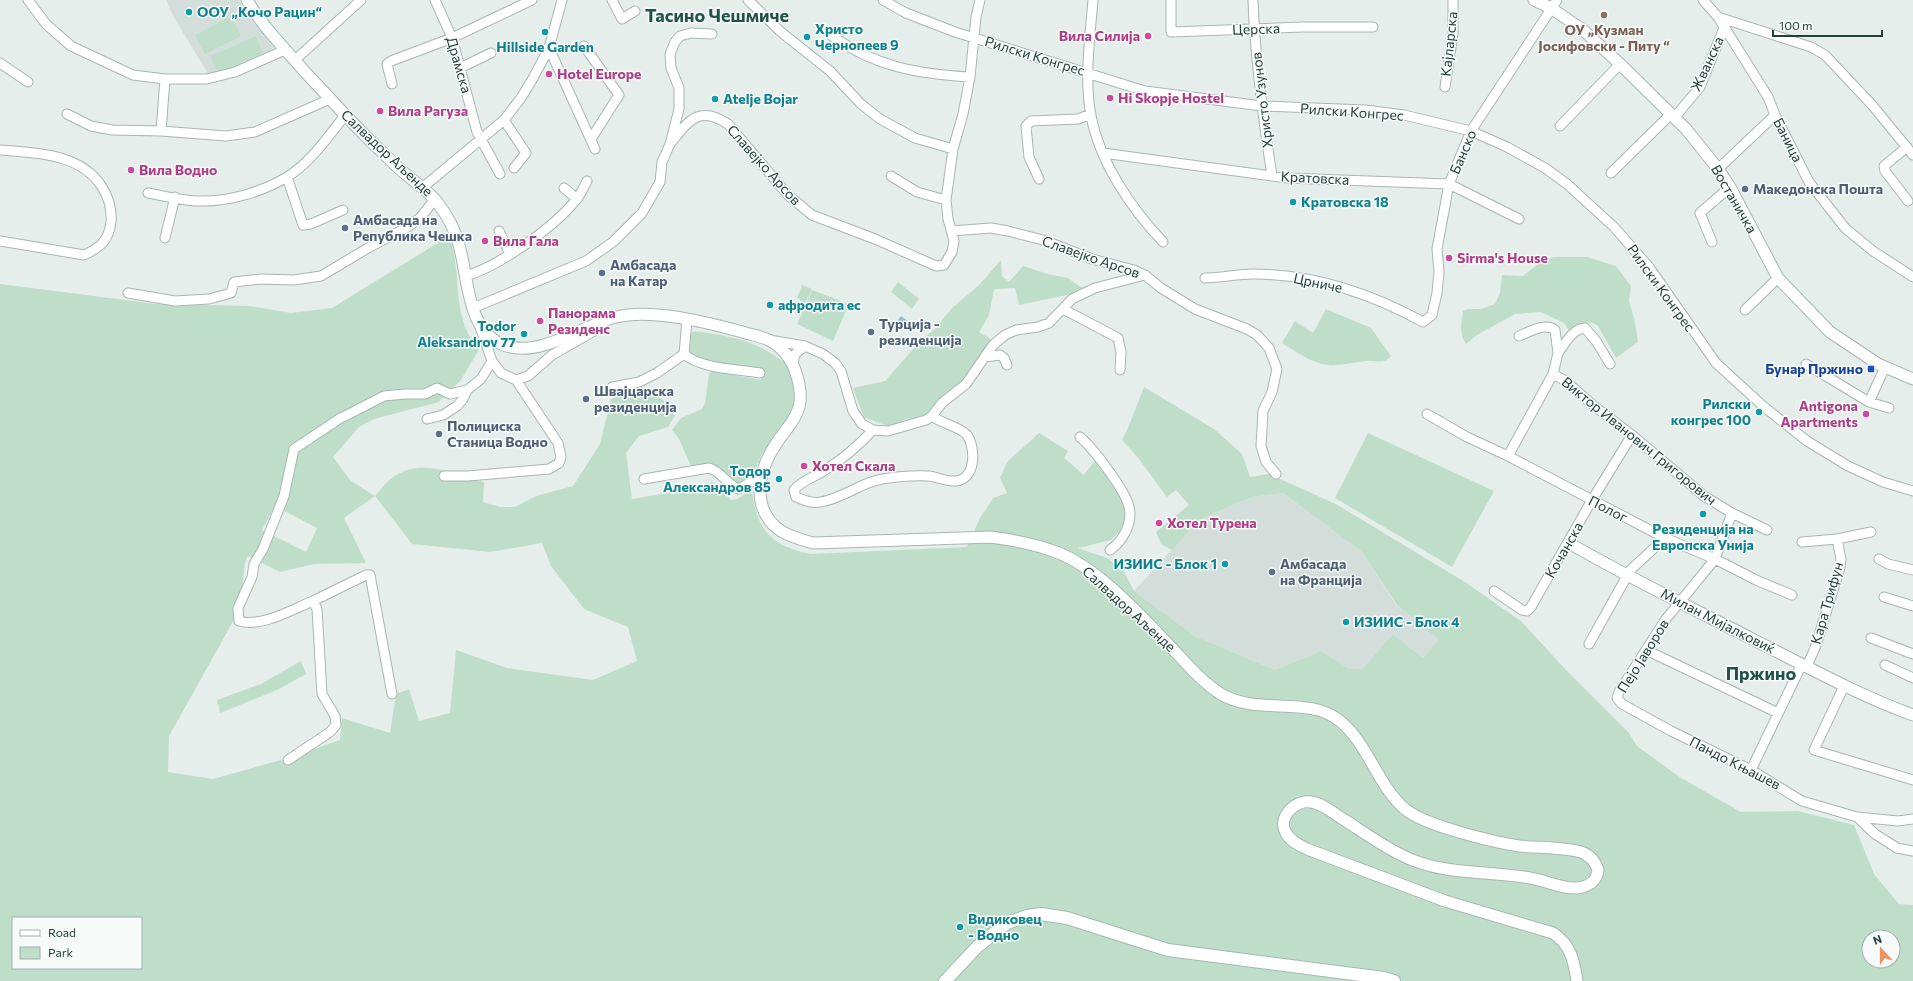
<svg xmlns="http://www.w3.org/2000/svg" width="1913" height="981" viewBox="0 0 1913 981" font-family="Commissioner,sans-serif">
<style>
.built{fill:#d3deda}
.green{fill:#bfdeca;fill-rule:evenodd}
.water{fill:#90c1d1}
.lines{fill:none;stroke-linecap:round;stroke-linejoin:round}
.minor-casing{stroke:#a8b6b3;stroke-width:11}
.tertiary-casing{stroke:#a8b6b3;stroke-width:13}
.secondary-casing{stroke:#a4b9b4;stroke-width:14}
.minor{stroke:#fff;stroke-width:9}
.tertiary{stroke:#fff;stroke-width:11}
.secondary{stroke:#fff;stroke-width:12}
.culture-dot{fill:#0f9aa8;stroke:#f6faf9;stroke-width:1.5}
.education-dot{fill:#8d6e63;stroke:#f6faf9;stroke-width:1.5}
.hotel-dot{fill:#d1479c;stroke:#f6faf9;stroke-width:1.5}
.service-dot{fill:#5c6f8a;stroke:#f6faf9;stroke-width:1.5}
.transit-dot{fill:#1a4fb4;stroke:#f6faf9;stroke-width:1.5}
.labels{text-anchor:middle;stroke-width:3;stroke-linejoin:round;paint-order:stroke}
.culture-label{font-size:14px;font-weight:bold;fill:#0d838f;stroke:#f6faf9;text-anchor:start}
.street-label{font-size:14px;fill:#25403b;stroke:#f6faf9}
.education-label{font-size:14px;font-weight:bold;fill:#785e54;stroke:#f6faf9}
.hotel-label{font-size:14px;font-weight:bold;fill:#b23c85;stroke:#f6faf9;text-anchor:start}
.service-label{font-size:14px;font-weight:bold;fill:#4e5e75;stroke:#f6faf9;text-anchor:start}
.transit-label{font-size:14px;font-weight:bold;fill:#164399;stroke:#f6faf9;text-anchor:end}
.district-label{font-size:18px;font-weight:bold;fill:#21524a;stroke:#f6faf9}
</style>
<rect width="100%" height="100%" fill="#e5eeeb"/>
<path class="built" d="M166 0H239L251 19 276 51 210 77 173 16Z
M1283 493 1362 552 1396 605 1440 640 1423 658 1393 634 1362 669H1350L1321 651 1275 670 1195 636 1134 591 1199 520 1251 497Z"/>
<path class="green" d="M231 16 241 36 205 54 195 35Z
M256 36 263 53 218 73 210 56Z
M449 236C464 276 449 314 479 350L460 381 439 402 374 419 359 427 333 457 351 481 375 496C381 489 387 481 395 476 421 458 457 474 484 482L483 502 500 507H515L536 496 573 486 600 444 611 399C622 393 628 395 640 393 646 392 649 390 656 391L675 416 668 427 639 436 626 453 632 499 684 490 713 482 719 485 731 500 737 499 748 492 752 493C759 533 771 545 810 554L967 547 980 518 993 498 1007 493 1000 478 1007 462 1039 433 1068 451 1064 458 1084 475 1096 459 1106 472 1125 505V526L1111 540 1078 548 1107 558 1122 568 1134 591 1195 636 1275 670 1321 651 1350 669H1362L1393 634 1423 658 1439 640 1397 605 1362 552 1283 493 1251 497 1199 520 1172 550 1161 544 1156 532 1189 505 1176 490 1167 497 1139 459 1122 440 1128 428 1144 387 1214 429 1242 454 1250 477 1269 474 1336 504 1465 582 1522 622 1565 669 1629 733 1637 746 1681 778 1741 812 1798 811 1854 825 1874 874 1899 904 1913 905V981H0V284L156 304 249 306 291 313 332 308ZM375 496 412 544 490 552 542 543 551 566 584 609 628 627 637 661 593 680 507 668 456 650 450 713 419 721 409 689 396 694 390 733 342 718 340 740 288 758 213 779 168 772 169 736 240 609 245 562 248 556 280 572 314 564 366 563 344 518ZM275 506 317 528 306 552 262 530ZM13 918H141V968H13ZM1869 937H1893V961H1869Z
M1554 257H1587L1616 266 1631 286 1629 301 1635 322 1638 342 1616 358 1598 326C1587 317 1580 327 1570 332L1564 323 1541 312 1515 314 1477 335 1466 344C1459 334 1461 323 1463 311L1468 309H1481L1495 304 1500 293 1502 275 1523 276 1543 260Z
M1001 260 1002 276 1009 282 1023 266 1048 274 1068 278 1079 286 1091 290 1019 305 1015 288 994 289 989 315 979 332 994 341 979 365 957 387 924 416 908 419 887 426 864 417 853 388 885 381 922 339 935 329 952 308 979 285Z
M898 282 919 299 912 309 891 292Z
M802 285 812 289 805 303 797 298Z
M812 290 849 304 833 341 797 324Z
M1326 309 1371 328 1391 356C1384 364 1379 361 1369 361 1358 361 1346 365 1335 365 1317 367 1296 352 1282 343L1295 321 1313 333Z
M696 331C735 337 759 341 790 367L796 396 795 407 775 439 762 454 751 479 741 485 717 468 708 464 691 466 679 439 672 430 681 418 702 409 705 403 709 374 712 371 761 380 763 370C747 366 699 362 689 352 684 348 687 339 688 334Z
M1368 433 1494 491 1452 567 1335 498Z
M301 661 306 674 277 690 220 713 217 700 261 684Z"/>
<path class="water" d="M901 316 913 325 909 330 897 321Z"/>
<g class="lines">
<defs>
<path id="minor" d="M28 0 46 24 71 46 133 75 165 79H207L235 72 285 50
M435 0 452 38 477 132 500 174
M612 0 622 19 635 11
M748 0 781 32 830 71 861 104 880 119 915 138 953 149
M883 0 906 13 955 32 1145 91 1262 106 1365 110 1404 115 1471 131 1507 147 1545 168 1567 184 1614 227 1649 267 1716 363 1763 406 1807 441 1848 466 1883 482 1913 491
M1093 0C1090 37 1084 79 1091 116 1100 163 1131 208 1163 242
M1171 0V32L1303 27H1373
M1253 0C1255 59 1263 118 1272 176
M1703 0 1718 17 1811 47 1825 55 1873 106 1913 155
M1718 17 1768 97 1775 115 1809 182 1845 228 1873 251 1913 277
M832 36C876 67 918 74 970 77
M584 46 619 95 591 139
M549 48 595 149
M295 60 361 0
M0 63 28 82
M460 68 491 53
M392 84 387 64 391 61 452 38 532 0
M1445 87 1453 34V0
M67 114 91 126 112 130 161 131 226 136 255 132 330 99
M1674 118 1700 87 1724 28
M504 120 526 153 514 168
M1560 126 1620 64
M161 131 165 79
M670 144C688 122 698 104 728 124L788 195 812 215 875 239 936 266 944 265 952 252 954 241 948 219 946 200 953 149 963 114 970 77 976 17 980 0
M1907 147 1884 166 1885 171 1908 201
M0 150C35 153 81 153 102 187 109 198 112 208 111 222 109 240 100 248 84 255L0 241
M1103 153 1287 178 1449 184 1519 219
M1718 169 1775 115
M1611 173 1671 114
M891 176 917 192 946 200
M287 177 303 225 311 224 343 210
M1039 179 1029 157 1026 126 1031 121 1078 119 1091 114
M422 188 504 120 521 98 532 80 549 48 562 0
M564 188 577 199
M148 193C165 196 183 201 199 201 228 202 262 192 287 177 310 163 329 136 345 115
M499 231 510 254
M951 231 991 228 1008 231 1043 240 1092 259 1134 270 1145 275 1161 288 1195 309 1247 329 1257 335 1269 348 1277 369 1272 392 1263 411 1261 446 1266 462 1276 474
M165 238 175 197
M1712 242 1700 213 1730 187
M466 276C501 265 553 228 576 200 581 194 584 187 587 181
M1205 278C1223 278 1240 273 1257 274 1316 275 1372 294 1423 322L1432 315 1437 293 1439 272 1437 249 1449 184 1471 131 1557 0
M128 293 175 301 209 299 231 293 234 282 261 279 294 280 321 276 368 248 406 228 420 218 435 199
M473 308 586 261 613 242 642 213 660 182 662 162 670 144 679 109V88L671 68 670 54 675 42 680 36 691 33 712 34
M1063 309 1118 338 1121 352 1120 370
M1745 310 1778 278
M1519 336C1529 332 1545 322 1555 330L1558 353 1553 374
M769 340 805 346 823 354 835 363 841 371 853 411 862 424 873 430 888 431 926 420 932 416 942 403 966 384 993 345 1005 335 1016 330 1038 327 1049 323 1072 299 1095 288 1145 275
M1558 353C1564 345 1573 328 1585 328L1596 341 1610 364
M684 354C701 369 737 369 760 373
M985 357 1000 355 1004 358 1007 365
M793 364 795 354 805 346
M1806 364 1869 402 1889 408
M516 380 528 376 552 355 594 331
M612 387 639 382 657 373 684 354 687 320
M1869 402 1885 367
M1427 414 1467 437 1508 456 1665 538 1715 559 1756 580 1792 595
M427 419 443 415 457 406 463 399 467 390 481 379 492 361
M873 430C859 445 843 459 825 470 815 477 802 480 794 490L796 497C803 500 812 504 820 502 837 500 854 488 871 482 885 477 914 475 929 476 937 477 947 482 956 481 976 479 976 448 967 435 959 426 942 424 932 416
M1080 437C1093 448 1126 491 1129 507 1133 523 1123 541 1110 550
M1508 456 1553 374 1564 380 1594 406 1632 435 1704 496 1732 513 1767 530
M444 476H468L549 469 559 463 561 457 558 443 516 380 501 373 492 361 480 327
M644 479 709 468C721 471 727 485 739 489L760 477
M1732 513 1715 559 1666 619 1619 692 1617 698 1622 704 1671 731 1751 770 1802 801 1857 817 1875 834 1897 848 1913 851
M1802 542 1837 539 1871 532
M1879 559 1888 564 1913 570
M1625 575 1665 538
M1494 591 1522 610 1527 611 1531 607 1592 500 1632 435
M1884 597 1913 606
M313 601 366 575H370L392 694
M1871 638 1913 654
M1589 644 1627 576
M1646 650 1778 713
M1885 665 1913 678
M1807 666 1815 648 1840 568 1841 559 1837 539
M1844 686 1814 750 1913 780
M288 760 330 732 336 725 335 716 322 694 317 609 313 601C293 609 261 628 239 621L238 608 252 577 254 564 263 549 284 496 294 449 339 419 384 396 405 394H425L437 388 450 394 467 390
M1751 770 1802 664
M1857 817 1898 821 1913 819"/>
<path id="tertiary" d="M247 0C263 27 285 49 305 72 331 99 355 127 383 153 391 161 399 169 408 176 417 184 429 192 437 202 447 215 455 229 459 245 469 279 466 337 510 347 544 355 584 325 616 317 652 308 710 323 746 333 753 335 762 337 769 340 782 346 792 360 796 373 799 382 801 392 800 402 798 418 784 431 776 444 758 470 750 510 781 531 791 537 802 540 813 543L991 537C1013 540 1035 544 1056 552 1097 567 1140 615 1170 646 1186 663 1202 682 1221 694 1257 716 1309 695 1340 721 1369 745 1377 785 1405 809 1423 825 1493 842 1519 846 1539 848 1561 847 1581 852 1590 855 1595 861 1598 870 1597 881 1588 887 1577 888 1561 889 1545 880 1530 878 1490 871 1448 875 1410 859 1386 849 1365 833 1343 819 1333 813 1322 803 1311 802 1295 799 1277 818 1286 833 1290 841 1299 845 1307 849L1445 901 1553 933C1571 945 1574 961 1577 981
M1534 0 1551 8 1583 30 1620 64 1686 129 1718 169 1730 187 1778 278 1830 332 1878 364 1913 379
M1569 543C1629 578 1692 608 1754 640 1806 666 1858 695 1913 715"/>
<path id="secondary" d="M945 981 977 947 1007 923 1027 916 1041 914 1067 918 1168 950 1384 978 1394 981"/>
</defs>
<use href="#minor" class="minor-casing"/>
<use href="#tertiary" class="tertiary-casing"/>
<use href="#secondary" class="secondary-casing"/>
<use href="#minor" class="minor"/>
<use href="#tertiary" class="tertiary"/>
<use href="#secondary" class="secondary"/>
</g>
<g class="culture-dot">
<circle cx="189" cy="12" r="4"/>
<circle cx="545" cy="32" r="4"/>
<circle cx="807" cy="37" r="4"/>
<circle cx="715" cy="99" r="4"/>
<circle cx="1293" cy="202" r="4"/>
<circle cx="770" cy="305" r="4"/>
<circle cx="524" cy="334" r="4"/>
<circle cx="1759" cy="412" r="4"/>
<circle cx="779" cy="479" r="4"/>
<circle cx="1703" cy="514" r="4"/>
<circle cx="1225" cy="564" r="4"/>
<circle cx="1346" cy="622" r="4"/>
<circle cx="960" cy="927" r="4"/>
</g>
<circle class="education-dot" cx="1604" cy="15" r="4"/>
<g class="hotel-dot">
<circle cx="1148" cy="36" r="4"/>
<circle cx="549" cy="74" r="4"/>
<circle cx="1110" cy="98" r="4"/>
<circle cx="380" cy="111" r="4"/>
<circle cx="131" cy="170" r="4"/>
<circle cx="485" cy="241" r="4"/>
<circle cx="1449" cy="258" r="4"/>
<circle cx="540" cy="321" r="4"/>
<circle cx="1866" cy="414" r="4"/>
<circle cx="804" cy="466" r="4"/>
<circle cx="1159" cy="523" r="4"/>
</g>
<g class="service-dot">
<circle cx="1745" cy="189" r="4"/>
<circle cx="345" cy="228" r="4"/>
<circle cx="602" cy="273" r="4"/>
<circle cx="871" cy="332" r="4"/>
<circle cx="586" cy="399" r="4"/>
<circle cx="439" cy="434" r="4"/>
<circle cx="1272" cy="572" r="4"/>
</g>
<rect class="transit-dot" x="1867" y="365" width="8" height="8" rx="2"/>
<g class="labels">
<g class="culture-label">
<text x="197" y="17">ООУ „Кочо Рацин“</text>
<text x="815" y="34">Христо<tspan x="815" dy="16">Чернопеев 9</tspan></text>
<text x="545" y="52" text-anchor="middle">Hillside Garden</text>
<text x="723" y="104">Atelje Bojar</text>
<text x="1301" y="207">Кратовска 18</text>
<text x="778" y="310">афродита ес</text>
<text x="516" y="331" text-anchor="end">Todor<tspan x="516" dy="16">Aleksandrov 77</tspan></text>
<text x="1751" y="409" text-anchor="end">Рилски<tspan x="1751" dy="16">конгрес 100</tspan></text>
<text x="771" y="476" text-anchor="end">Тодор<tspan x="771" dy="16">Александров 85</tspan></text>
<text x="1703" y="534" text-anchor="middle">Резиденција на<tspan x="1703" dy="16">Европска Унија</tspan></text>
<text x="1217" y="569" text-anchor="end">ИЗИИС - Блок 1</text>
<text x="1354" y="627">ИЗИИС - Блок 4</text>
<text x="968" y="924">Видиковец<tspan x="968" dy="16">- Водно</tspan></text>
</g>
<g class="street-label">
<text transform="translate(1256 29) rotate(-2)" y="5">Церска</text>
<text transform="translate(1449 44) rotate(-84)" y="5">Кајларска</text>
<text transform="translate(1035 56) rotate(17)" y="5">Рилски Конгрес</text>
<text transform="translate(1707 64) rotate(-65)" y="5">Жванска</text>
<text transform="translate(459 65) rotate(74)" y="5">Драмска</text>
<text transform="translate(1262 100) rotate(-97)" y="5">Христо Узунов</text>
<text transform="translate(1352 112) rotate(4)" y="5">Рилски Конгрес</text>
<text transform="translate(1788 140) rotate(63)" y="5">Баница</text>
<text transform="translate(1463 152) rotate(-67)" y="5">Банско</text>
<text transform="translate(387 153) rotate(43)" y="5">Салвадор Аљенде</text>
<text transform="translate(764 165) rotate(48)" y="5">Славејко Арсов</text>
<text transform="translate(1315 178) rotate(3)" y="5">Кратовска</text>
<text transform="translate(1734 199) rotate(60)" y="5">Востаничка</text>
<text transform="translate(1091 257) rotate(19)" y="5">Славејко Арсов</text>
<text transform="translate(1318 283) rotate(12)" y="5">Црниче</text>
<text transform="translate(1661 288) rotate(54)" y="5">Рилски Конгрес</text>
<text transform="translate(1639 441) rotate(39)" y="5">Виктор Иванович Григорович</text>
<text transform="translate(1608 509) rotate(27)" y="5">Полог</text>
<text transform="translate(1564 550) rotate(-60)" y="5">Кочанска</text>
<text transform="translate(1827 603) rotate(-74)" y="5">Кара Трифун</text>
<text transform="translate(1129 609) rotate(42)" y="5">Салвадор Аљенде</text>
<text transform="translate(1718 621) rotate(27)" y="5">Милан Мијалковиќ</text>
<text transform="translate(1643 656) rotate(-58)" y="5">Пејо Јаворов</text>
<text transform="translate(1735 763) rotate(27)" y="5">Пандо Књашев</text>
</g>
<g class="education-label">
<text x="1604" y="35">ОУ „Кузман<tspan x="1604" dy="16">Јосифовски - Питу “</tspan></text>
</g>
<g class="hotel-label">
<text x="1140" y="41" text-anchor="end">Вила Силија</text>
<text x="557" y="79">Hotel Europe</text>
<text x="1118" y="103">Hi Skopje Hostel</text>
<text x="388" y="116">Вила Рагуза</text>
<text x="139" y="175">Вила Водно</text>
<text x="493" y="246">Вила Гала</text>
<text x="1457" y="263">Sirma's House</text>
<text x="548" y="318">Панорама<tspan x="548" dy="16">Резиденс</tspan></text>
<text x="1858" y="411" text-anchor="end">Antigona<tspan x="1858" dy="16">Apartments</tspan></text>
<text x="812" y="471">Хотел Скала</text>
<text x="1167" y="528">Хотел Турена</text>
</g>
<g class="service-label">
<text x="1753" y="194">Македонска Пошта</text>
<text x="353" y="225">Амбасада на<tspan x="353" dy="16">Република Чешка</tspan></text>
<text x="610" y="270">Амбасада<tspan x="610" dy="16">на Катар</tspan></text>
<text x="879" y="329">Турција -<tspan x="879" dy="16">резиденција</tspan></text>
<text x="594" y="396">Швајцарска<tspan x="594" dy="16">резиденција</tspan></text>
<text x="447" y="431">Полициска<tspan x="447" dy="16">Станица Водно</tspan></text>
<text x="1280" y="569">Амбасада<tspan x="1280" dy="16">на Франција</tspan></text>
</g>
<g class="transit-label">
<text x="1863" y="374">Бунар Пржино</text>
</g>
<g class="district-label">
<text x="717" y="22">Тасино Чешмиче</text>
<text x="1761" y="680">Пржино</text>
</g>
</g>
<rect x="12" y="917" width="130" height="52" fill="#f6faf9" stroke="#a2b0ad"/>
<rect x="20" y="930" width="20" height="6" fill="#ffffff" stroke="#a2b0ad"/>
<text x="48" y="937" font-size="12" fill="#25403b">Road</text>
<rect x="20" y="947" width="20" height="12" fill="#bfdeca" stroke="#a2b0ad"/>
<text x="48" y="957" font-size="12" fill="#25403b">Park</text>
<g transform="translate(1881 949) rotate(339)"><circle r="19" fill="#f6faf9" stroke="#a2b0ad"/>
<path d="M0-3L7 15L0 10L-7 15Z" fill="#ee9163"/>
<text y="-6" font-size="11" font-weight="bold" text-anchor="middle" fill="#25403b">N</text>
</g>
<path d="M1773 30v6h109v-6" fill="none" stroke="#25403b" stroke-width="2"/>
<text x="1779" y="30" font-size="12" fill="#25403b" stroke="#f6faf9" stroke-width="3" paint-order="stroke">100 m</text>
</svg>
